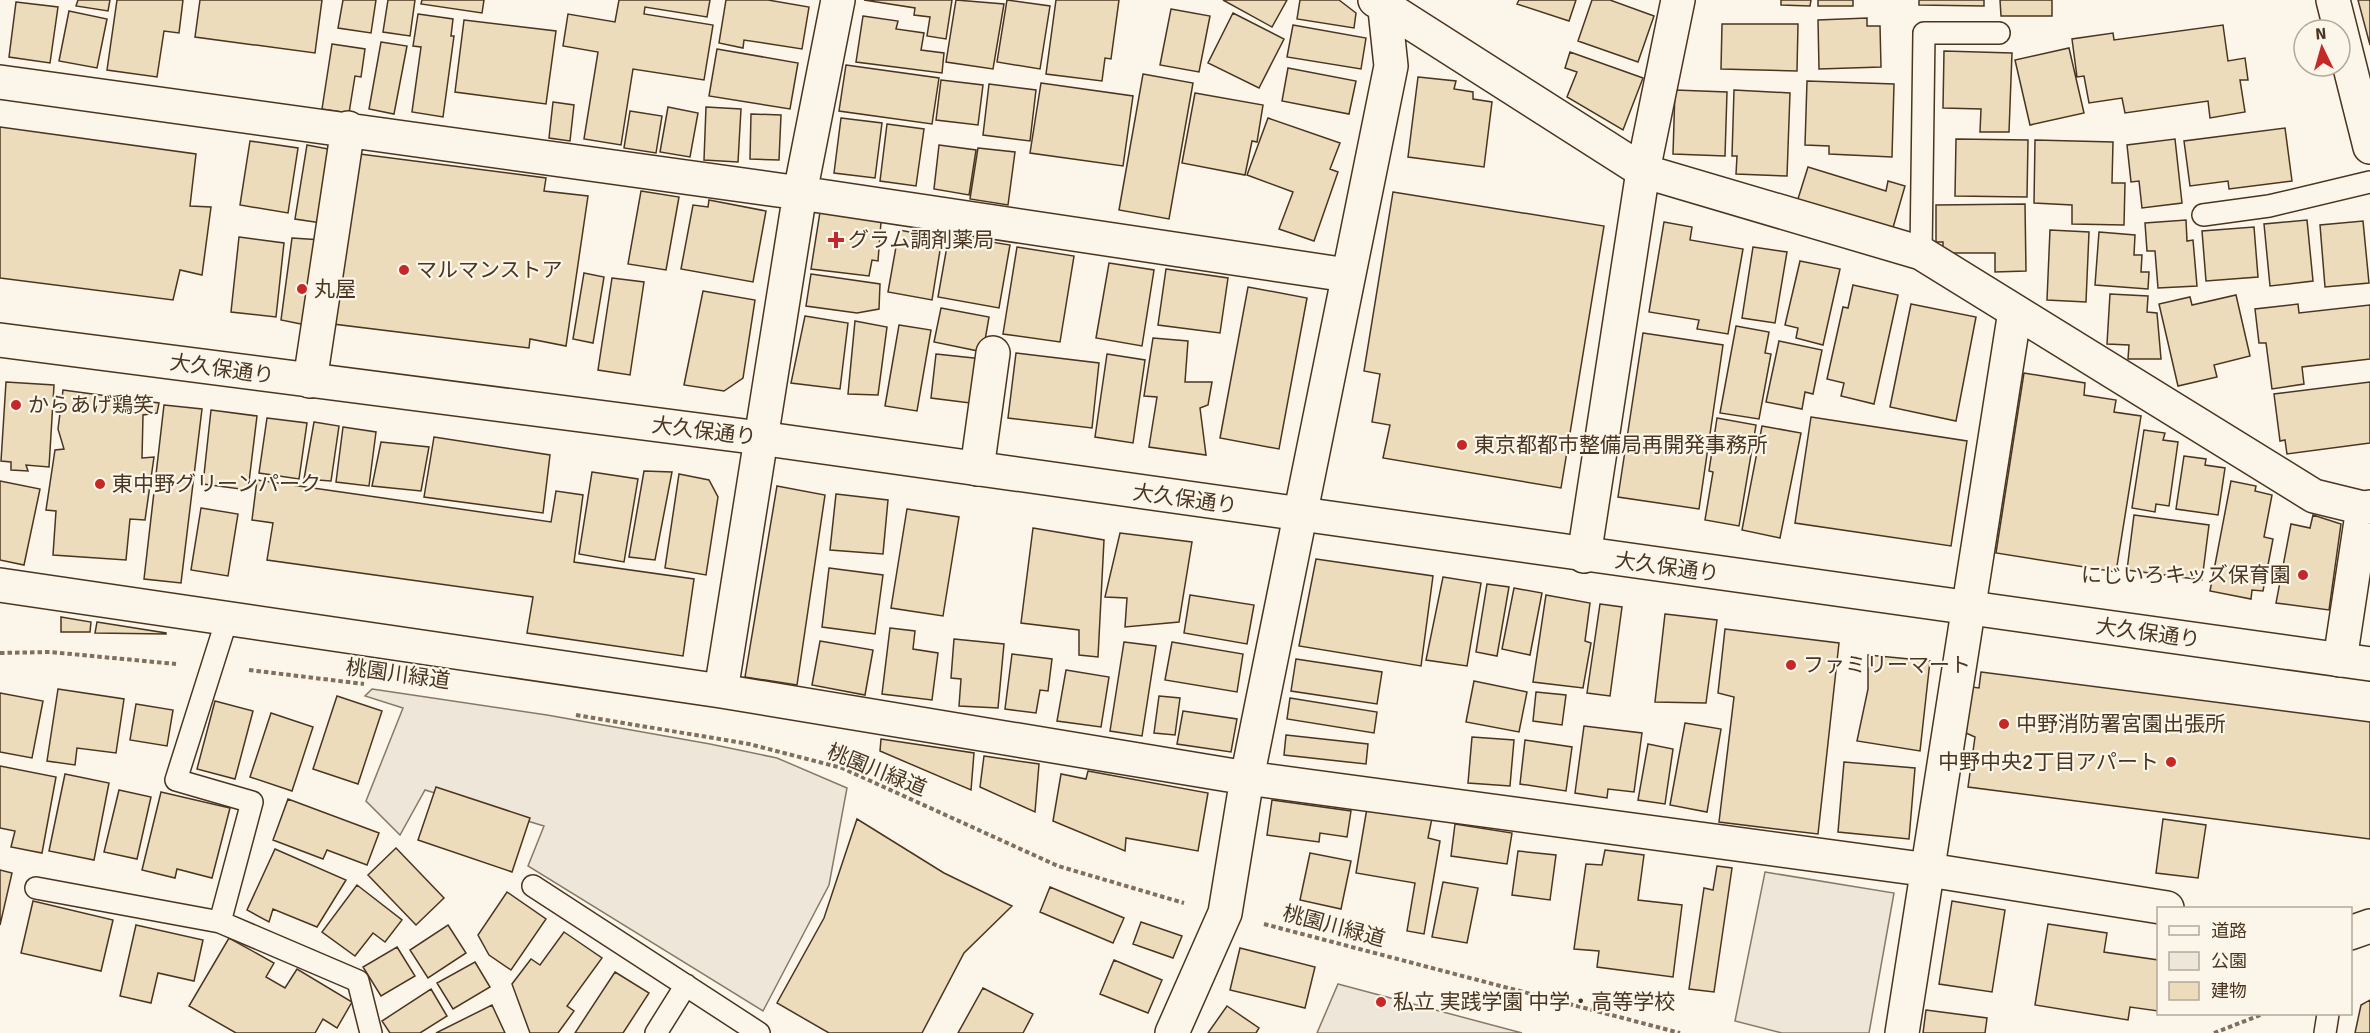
<svg xmlns="http://www.w3.org/2000/svg" width="2370" height="1033" viewBox="0 0 2370 1033" font-family="Signika,'Noto Sans JP',sans-serif">
<style>
.green{fill:#ede6d9;stroke:#887966;stroke-width:1.5}
.building{fill:#ecdcbc;stroke:#4a3520;stroke-width:1.5}
.lines{fill:none;stroke-linecap:round;stroke-linejoin:round}
.lane-casing{stroke:#4a3520;stroke-width:24}
.street-casing{stroke:#4a3520;stroke-width:36}
.secondary-casing{stroke:#4a3520;stroke-width:36}
.path{stroke:#7f6f5c;stroke-width:4;stroke-dasharray:4.5 3;stroke-linecap:butt}
.lane{stroke:#fbf6e9;stroke-width:21}
.street{stroke:#fbf6e9;stroke-width:33}
.secondary{stroke:#fbf6e9;stroke-width:33}
.poi-dot{fill:#c62828;stroke:#fbf6e9;stroke-width:2}
.labels{text-anchor:middle;stroke-width:4.5;stroke-linejoin:round;paint-order:stroke}
.poi-label{font-size:21px;fill:#4a3520;stroke:#fbf6e9;text-anchor:start}
.street-label{font-size:21px;fill:#4a3520;stroke:#fbf6e9}
</style>
<rect width="100%" height="100%" fill="#fbf6e9"/>
<path class="green" d="M372 689 547 715 710 744 777 758 847 788 829 885 763 1011 528 866 544 826 425 790 400 835 366 801 403 708 365 696Z
M1765 872 1894 893 1869 1033H1782L1735 1021Z
M1338 984 1522 1033H1317Z"/>
<path class="building" d="M78 0H110L108 11 76 6Z
M117 0H183L179 33 164 31 157 77 107 70Z
M200 0H322L315 53 195 37Z
M343 0H376L371 33 338 28Z
M388 0H415L410 36 383 32Z
M422 0H484L482 13 421 4Z
M619 0H710L707 17 645 7 644 14 713 25 704 80 633 69 621 145 584 139 598 52 563 46 568 14 615 22Z
M726 0H768L809 7 802 49 744 40 743 48 719 43Z
M864 0H952L946 39 927 36 930 17 914 15 915 8Z
M956 0 1004 4 993 69 946 62Z
M1007 0 1050 6 1040 69 997 62Z
M1056 0H1119L1111 59 1105 58 1102 81 1046 74Z
M1223 0H1287L1272 27Z
M1300 0H1339L1356 13 1354 28 1297 19Z
M1519 0H1576L1569 21 1517 4Z
M1592 0H1610L1654 16 1638 62 1578 41Z
M1781 0H1811L1810 6 1781 5Z
M1818 0H1853V6H1818Z
M1919 0H1984V6L1919 5Z
M2000 0H2052V16H2001Z
M2358 0H2370V45Z
M16 2 58 7 50 63 9 57Z
M1171 9 1210 16 1199 72 1160 65Z
M69 11 107 19 97 68 59 61Z
M1233 13 1284 39 1259 88 1208 63Z
M418 14 453 19 451 36H454L443 117 412 112 421 47 413 46Z
M863 16 898 21 896 29 924 33 921 50 944 53 942 73 856 62Z
M1867 18V26H1880L1881 67 1819 69 1818 20Z
M464 20 556 31 546 104 455 92Z
M1722 24H1798L1797 71 1721 69Z
M1293 25 1366 38 1361 69 1287 57Z
M2223 25 2228 61 2245 58 2248 80H2240L2245 112 2210 118 2208 101 2125 113 2122 98 2089 103 2084 76 2077 77 2072 39 2113 33 2114 40Z
M381 42 407 46 394 114 369 109Z
M332 44 365 49 361 77 355 76 349 113 322 109Z
M2069 48 2084 113 2030 125 2015 60Z
M717 49 798 63 790 109 709 96Z
M1944 51 2012 53 2009 132H1980L1981 109 1943 108Z
M1570 52 1643 78 1623 130 1567 97 1577 72 1565 68Z
M846 65 939 78 932 124 839 111Z
M1288 68 1356 81 1349 114 1282 101Z
M1143 74 1193 83 1169 219 1119 210Z
M1418 77 1456 81 1454 89 1473 92V99L1492 102 1484 167 1408 157Z
M941 80 983 85 978 125 936 120Z
M1807 81 1894 84 1892 157 1829 154V146L1805 145Z
M1041 83 1133 96 1123 166 1030 153Z
M989 84 1036 90 1030 141 983 135Z
M1675 90 1727 92 1725 156 1673 154Z
M1734 90 1790 93 1787 176 1736 174 1737 156H1732Z
M1195 93 1263 105 1257 142 1252 141 1245 175 1182 163Z
M553 102 574 105 570 141 549 138Z
M668 107 698 113 690 157 660 152Z
M706 107 741 109 738 162 704 160Z
M630 111 662 116 656 153 624 148Z
M751 114 781 115 779 160 750 159Z
M841 118 882 123 875 178 834 173Z
M1268 118 1340 143 1330 169 1338 172 1314 241 1279 229 1293 192 1247 175Z
M887 124 924 129 916 186 880 181Z
M0 127 196 154 190 206 211 207 202 275 180 270 173 300 0 278Z
M2285 128 2292 181 2229 189 2228 181 2190 186 2184 141Z
M1956 139 2028 140 2027 197 1955 196Z
M2175 139 2182 203 2142 208 2139 181 2131 182 2127 145Z
M2035 140 2113 142 2112 183H2125L2124 225 2072 224V205L2034 203Z
M250 141 298 148 288 213 240 205Z
M307 145 339 151 328 224 295 219Z
M939 145 976 150 969 195 934 189Z
M978 148 1015 152 1008 205 970 199Z
M352 153 546 178 544 191 588 196 566 346 530 339 529 348 325 323Z
M1808 167 1886 191 1888 181 1905 186 1892 231 1797 202Z
M641 191 679 197 666 270 628 264Z
M1393 192 1604 226 1561 488 1383 458 1390 425 1372 422 1380 374 1364 371Z
M709 200 766 211 753 282 681 269 693 205 708 207Z
M2025 204 2026 271 1995 272V253H1943V242H1936V205Z
M820 212 881 222 878 261 872 260 869 276 811 269Z
M2186 220 2187 241 2193 240 2197 286 2158 288 2155 251H2147L2145 223Z
M2307 220 2313 281 2270 286 2264 224Z
M2363 221 2369 283 2325 287 2320 225Z
M1664 222 1692 227 1690 240 1743 249 1728 334 1697 329 1699 320 1649 312Z
M2254 227 2258 277 2206 281 2202 231Z
M899 230 942 238 932 300 888 292Z
M2050 230 2089 232 2086 302 2047 300Z
M2099 232 2135 235 2134 255H2142L2141 272H2149L2148 289 2095 285Z
M949 235 1010 245 999 308 938 297Z
M239 237 284 243 276 317 231 312Z
M292 238 322 240 311 326 281 320Z
M1017 247 1074 256 1060 342 1003 334Z
M1753 247 1787 252 1775 323 1742 318Z
M1800 261 1840 269 1823 345 1796 338 1798 328 1785 325Z
M1109 263 1154 270 1142 346 1096 338Z
M1166 269 1228 278 1220 333 1158 325Z
M584 273 604 277 593 343 573 339Z
M811 274 880 284 879 309 857 313 806 306Z
M612 278 644 282 630 375 598 370Z
M1853 285 1898 295 1874 404 1841 396 1844 383 1827 379 1843 307 1848 308Z
M1248 287 1307 298 1279 449 1220 438Z
M703 291 755 300 743 378 724 391 684 385Z
M2110 294 2148 296 2147 312 2157 313 2161 359H2128L2129 345 2107 344Z
M2236 295 2250 356 2214 365 2217 377 2178 386 2159 304 2190 297 2192 305Z
M1911 304 1976 317 1956 421 1890 407Z
M2298 304 2299 313 2370 305V359L2302 367 2304 384 2272 389 2266 343H2259L2255 309Z
M941 308 989 317 983 352 934 342Z
M805 316 848 323 840 389 791 383Z
M855 321 887 327 878 395 848 394Z
M899 325 931 330 917 411 885 406Z
M1736 326 1769 332 1765 353 1771 354 1759 419 1720 413Z
M1643 333 1723 345 1699 509 1618 497Z
M1153 338 1188 341 1185 382H1212L1208 405 1200 408 1206 455 1149 447 1157 397 1144 396Z
M1779 341 1822 350 1813 394 1805 392 1802 409 1766 402Z
M1016 353 1099 363 1092 428 1008 418Z
M936 354 983 359 978 404 931 398Z
M1107 354 1145 360 1133 443 1095 437Z
M2024 373 2085 383 2084 395 2116 400 2114 412 2141 416 2116 572 1996 553Z
M6 382 54 385 49 467 26 465 28 471 11 470V462L1 461Z
M2370 382V443L2287 454 2285 440 2280 441 2274 394Z
M63 390 159 403 157 413 143 415 142 458 154 457 145 520 130 519 126 560 53 555 56 511 46 510 55 450 64 449 58 429Z
M164 405 202 409 181 583 144 579Z
M211 410 257 416 248 490 203 484Z
M1811 417 1967 441 1951 546 1795 523Z
M267 418 307 423 299 479 259 473Z
M1717 418 1756 425 1739 526 1705 520 1713 472 1709 471Z
M314 422 339 426 331 481 304 479Z
M1762 426 1801 433 1780 538 1742 530Z
M343 427 376 432 369 486 336 482Z
M2144 430 2165 433 2163 440 2178 442 2169 506 2156 504 2155 512 2132 508Z
M434 437 550 455 543 513 424 497Z
M381 442 429 447 421 491 372 486Z
M2184 456 2206 459 2205 465 2225 468 2218 515 2176 509Z
M644 471 672 472 655 560 629 557Z
M592 472 638 479 624 562 579 554Z
M679 474 709 480 718 497 706 575 665 568Z
M257 480 551 522 556 491 583 495 574 562 694 579 683 656 527 633 533 597 267 560 273 523 252 520Z
M0 481 40 489 24 565 0 560Z
M2231 481 2256 486 2255 491 2272 495 2264 537 2273 539 2263 591 2252 590 2251 599 2210 591Z
M777 486 825 495 797 685 745 677Z
M836 494 888 500 883 554 830 550Z
M201 508 238 514 228 576 191 570Z
M907 509 959 517 943 616 891 608Z
M2134 515 2209 525 2202 580 2127 570Z
M2313 515 2341 524 2329 610 2276 603 2291 524 2310 528Z
M1033 528 1104 540 1098 657 1079 655V630L1021 623Z
M1120 533 1192 542 1179 622 1125 627 1127 598 1105 597Z
M1316 559 1433 576 1421 666 1299 646Z
M829 568 883 575 875 634 822 627Z
M1443 577 1481 583 1467 666 1426 660Z
M1487 584 1509 587 1497 656 1476 652Z
M1514 588 1542 593 1530 655 1502 649Z
M1190 595 1254 605 1247 644 1184 633Z
M1546 595 1590 603 1585 641 1591 643 1583 688 1533 682Z
M1600 604 1622 607 1610 696 1587 693Z
M1665 614 1717 620 1706 703 1655 702Z
M61 617 91 622 90 632H61Z
M97 622 166 633V634L95 633Z
M890 628 915 631 913 649 938 653 932 700 882 694Z
M1725 629 1839 643 1818 834 1719 822 1734 697 1718 693Z
M954 639 1004 644 998 708 959 706 961 679 951 678Z
M820 641 873 650 865 695 812 685Z
M1124 642 1156 646 1142 736 1110 731Z
M1172 642 1243 654 1237 692 1165 680Z
M1012 654 1052 659 1048 691 1040 690 1036 713 1005 709Z
M1868 655 1930 661 1920 751 1857 741 1868 689Z
M1296 659 1382 672 1377 704 1291 691Z
M1066 670 1109 677 1101 727 1057 721Z
M1981 672 2370 722V839L1968 787 1975 737 1966 733 1972 687 1979 688Z
M1474 681 1527 692 1519 732 1466 722Z
M58 689 124 699 116 753 77 748 75 765 47 761Z
M1536 692 1566 695 1562 725 1533 721Z
M0 693 43 701 32 758 0 752Z
M337 696 382 711 358 784 313 769Z
M1159 696 1180 698 1175 735 1154 733Z
M1290 698 1377 712 1374 733 1287 719Z
M215 701 253 711 235 779 197 769Z
M136 704 173 710 167 746 130 740Z
M1183 711 1237 719 1231 752 1177 744Z
M271 713 313 727 292 791 250 777Z
M1685 723 1721 729 1707 812 1670 805Z
M1584 726 1642 733 1634 792 1608 789 1607 798 1575 793Z
M1286 735 1368 744 1366 764 1284 755Z
M1472 737 1514 740 1510 786 1468 783Z
M881 739 974 753 971 790 880 751Z
M1525 740 1572 747 1566 791 1520 784Z
M1648 744 1673 749 1665 804 1638 800Z
M984 756 1039 764 1035 812 980 787Z
M1844 762 1915 768 1909 839 1838 832Z
M0 766 56 777 42 853 11 847 15 831 0 828Z
M1088 771 1208 793 1198 851 1126 838 1125 851 1053 821 1061 774 1086 779Z
M65 774 109 783 94 860 49 851Z
M436 787 530 818 512 872 418 840Z
M119 790 151 797 137 859 104 852Z
M161 792 230 808 212 878 177 869 175 878 142 870Z
M288 799 379 833 367 865 327 850 323 859 273 840Z
M1272 800 1351 811 1347 837 1320 833 1319 842 1267 835Z
M1367 808 1432 818 1428 838 1440 841 1424 934 1407 931 1415 883 1356 873Z
M857 819 944 873 1012 906 964 953 922 1033H829L777 1003 824 918Z
M2163 819 2206 825 2198 878 2156 873Z
M1455 824 1512 833 1507 864 1451 856Z
M396 848 444 898 416 925 368 875Z
M275 849 346 880 317 927 273 909 269 922 247 910Z
M1605 850 1644 855 1638 900 1682 905 1673 977 1597 967 1599 951 1574 949 1586 864 1602 865Z
M1518 851 1556 855 1550 900 1512 895Z
M1310 853 1351 861 1341 909 1300 900Z
M1717 866 1732 868 1714 992 1689 989 1704 888 1713 890Z
M0 870 12 873 0 925Z
M1443 882 1478 888 1467 943 1432 937Z
M357 885 402 920 385 942 373 933 355 956 322 932Z
M1050 887 1124 918 1113 943 1040 912Z
M507 892 546 919 511 970 489 955 478 935Z
M33 901 113 920 101 971 21 953Z
M1952 901 2005 910 1992 992 1939 984Z
M1141 922 1182 936 1173 958 1133 944Z
M2048 924 2107 933 2104 952 2158 960V1011L2130 1007 2128 1020 2035 1005Z
M136 925 203 940 194 981 158 973 151 1003 120 996Z
M448 925 466 953 428 978 410 950Z
M564 932 602 958 567 1006 574 1011 558 1033H530L512 984 531 959 540 965Z
M229 938 274 963 266 977 285 988 297 969 352 1002 337 1028 323 1019 315 1033H236L189 1006Z
M397 947 415 976 381 996 363 967Z
M1240 948 1315 967 1305 1008 1230 990Z
M1114 960 1162 980 1148 1013 1100 994Z
M475 962 490 987 453 1009 437 983Z
M615 972 649 993 623 1033H575Z
M983 988 1033 1014 1023 1033H958Z
M431 989 447 1016 420 1033H390L382 1021Z
M2370 1000V1033H2355L2361 1005Z
M492 1005 505 1033H436Z
M1227 1006 1259 1028 1256 1033H1208Z
M1926 1010 1987 1018 1985 1033H1923Z"/>
<g class="lines">
<defs>
<path id="lane" d="M2203 215 2269 206 2370 182
M1921 253 1924 33H1999
M227 619 176 780 252 802 220 922 358 981 371 1033
M533 886 759 1033
M36 888 220 922
M656 1033 686 985
M2325 1033 2328 1014"/>
<path id="street" d="M1375 0 1643 171 1921 253 2314 496 2363 508 2370 507
M2333 0 2370 147
M0 82 800 193 1347 275
M310 381 348 128
M977 469 993 353
M1584 556 1643 171 1678 0
M0 585 721 691 1247 778 1929 870 2167 908
M2340 660 2363 508
M721 691 800 193 838 0
M2350 933 2370 926
M1172 1033 1225 913 1247 778 1391 66 1384 0
M1902 1033 2015 311"/>
<path id="secondary" d="M0 340 760 438 2370 664"/>
</defs>
<use href="#lane" class="lane-casing"/>
<use href="#street" class="street-casing"/>
<use href="#secondary" class="secondary-casing"/>
<path class="path" d="M0 653 50 652 176 664
M249 670 364 684
M576 715 749 744 842 768 1058 866 1184 903
M1264 924 1680 1033
M2214 1033 2263 1014"/>
<use href="#lane" class="lane"/>
<use href="#street" class="street"/>
<use href="#secondary" class="secondary"/>
</g>
<g class="poi-dot">
<path d="M833 231h6v6h6v6h-6v6h-6v-6h-6v-6h6z"/>
<circle cx="404" cy="270" r="6"/>
<circle cx="302" cy="289" r="6"/>
<circle cx="16" cy="405" r="6"/>
<circle cx="1462" cy="445" r="6"/>
<circle cx="100" cy="484" r="6"/>
<circle cx="2303" cy="575" r="6"/>
<circle cx="1791" cy="665" r="6"/>
<circle cx="2004" cy="724" r="6"/>
<circle cx="2171" cy="762" r="6"/>
<circle cx="1381" cy="1002" r="6"/>
</g>
<g class="labels">
<g class="poi-label">
<text x="848" y="247">グラム調剤薬局</text>
<text x="416" y="277">マルマンストア</text>
<text x="314" y="296">丸屋</text>
<text x="28" y="412">からあげ鶏笑</text>
<text x="1474" y="452">東京都都市整備局再開発事務所</text>
<text x="112" y="491">東中野グリーンパーク</text>
<text x="2291" y="582" text-anchor="end">にじいろキッズ保育園</text>
<text x="1803" y="672">ファミリーマート</text>
<text x="2016" y="731">中野消防署宮園出張所</text>
<text x="2159" y="769" text-anchor="end">中野中央2丁目アパート</text>
<text x="1393" y="1009">私立 実践学園 中学・高等学校</text>
</g>
<g class="street-label">
<text transform="translate(222 369) rotate(8)" y="7">大久保通り</text>
<text transform="translate(704 431) rotate(7)" y="7">大久保通り</text>
<text transform="translate(1185 499) rotate(8)" y="7">大久保通り</text>
<text transform="translate(1667 567) rotate(8)" y="7">大久保通り</text>
<text transform="translate(2148 633) rotate(8)" y="7">大久保通り</text>
<text transform="translate(398 674) rotate(8)" y="7">桃園川緑道</text>
<text transform="translate(877 770) rotate(22)" y="7">桃園川緑道</text>
<text transform="translate(1334 926) rotate(15)" y="7">桃園川緑道</text>
</g>
</g>
<rect x="2157" y="907" width="195" height="108" fill="#fbf6e9" stroke="#b4a999" stroke-width="1.5"/>
<rect x="2169" y="926" width="30" height="9" fill="#fbf6e9" stroke="#b4a999" stroke-width="1.5"/>
<text x="2211" y="937" font-size="18" fill="#4a3520">道路</text>
<rect x="2169" y="952" width="30" height="18" fill="#ede6d9" stroke="#b4a999" stroke-width="1.5"/>
<text x="2211" y="967" font-size="18" fill="#4a3520">公園</text>
<rect x="2169" y="982" width="30" height="18" fill="#ecdcbc" stroke="#b4a999" stroke-width="1.5"/>
<text x="2211" y="997" font-size="18" fill="#4a3520">建物</text>
<g transform="translate(2322 48) rotate(355)"><circle r="28" fill="#fbf6e9" stroke="#b4a999" stroke-width="1.5"/>
<path d="M0-4.5L10 22L0 15L-10 22Z" fill="#c62828"/>
<text y="-9" font-size="16" font-weight="bold" text-anchor="middle" fill="#4a3520">N</text>
</g>
</svg>
